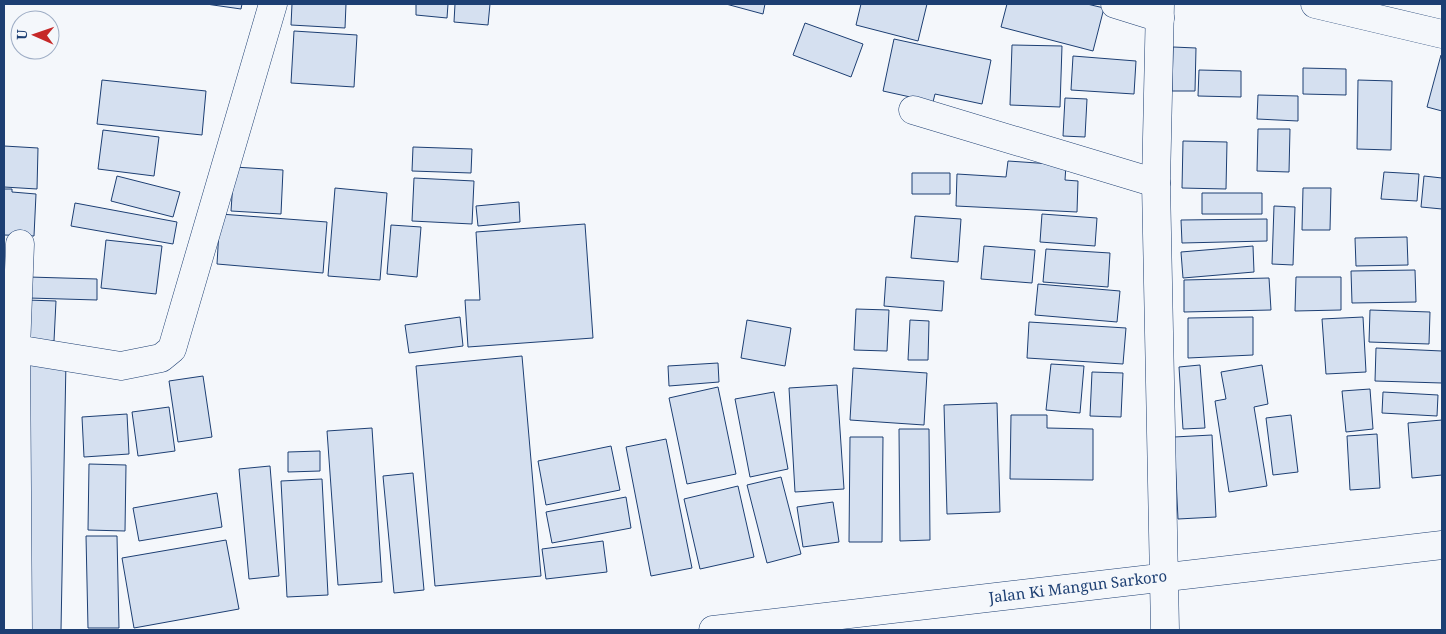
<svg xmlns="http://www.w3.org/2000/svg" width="1446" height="634" viewBox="0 0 1446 634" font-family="'Noto Serif',serif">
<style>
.building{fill:#d5e0f0;stroke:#1d3f73}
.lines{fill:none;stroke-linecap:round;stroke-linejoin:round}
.street-casing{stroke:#1d3f73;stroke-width:29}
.secondary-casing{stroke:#1d3f73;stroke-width:29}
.street{stroke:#f4f7fb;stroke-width:28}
.secondary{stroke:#f4f7fb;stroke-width:28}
.labels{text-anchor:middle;stroke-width:4;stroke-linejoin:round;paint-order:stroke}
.street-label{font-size:15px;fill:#1d3f73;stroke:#f4f7fb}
</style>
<rect width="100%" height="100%" fill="#f4f7fb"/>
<path class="building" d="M206 4H242L241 9Z
M292 4H346L345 28 291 25Z
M416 4H448L447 18 416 15Z
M455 4H490L488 25 454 22Z
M726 4H765L763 14Z
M861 4H927L918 41 856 25Z
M1007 4H1087L1104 8 1093 51 1001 27Z
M805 23 863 44 851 77 793 55Z
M294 31 357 35 354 87 291 83Z
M894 39 991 60 982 104 935 94 933 102 883 91Z
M1012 45 1062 46 1060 107 1010 105Z
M1173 47 1196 48 1195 91H1172Z
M1441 55H1442V111L1427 107Z
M1073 56 1136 61 1134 94 1071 90Z
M1303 68 1346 69V95L1303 94Z
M1199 70 1241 71V97L1198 96Z
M102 80 206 91 202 135 97 124Z
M1358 80 1392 81 1391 150 1357 149Z
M1258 95 1298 96V121L1257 119Z
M1065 98 1087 99 1085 137 1063 136Z
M1258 129H1290L1289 172 1257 171Z
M103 130 159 137 154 176 98 169Z
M1183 141 1227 142 1226 189 1182 188Z
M4 146 38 148 37 189 4 187Z
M413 147 472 149 471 173 412 171Z
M1008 161 1066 165 1065 180 1078 181 1077 212 956 206 957 174 1006 177Z
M234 167 283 170 281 214 231 211Z
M1384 172 1419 174 1417 201 1381 199Z
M912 173H950V194H912Z
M117 176 180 192 173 217 111 201Z
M1424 176 1442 178V209L1421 207Z
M414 178 474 181 472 224 412 221Z
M335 188 387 193 380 280 328 276Z
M1303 188H1331L1330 230H1302Z
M4 189H12V192L36 194 34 236 4 235Z
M1202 193H1262V214H1202Z
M519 202 520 222 478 226 476 206Z
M75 203 177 222 173 244 71 226Z
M1274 206 1295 207 1293 265 1272 264Z
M220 214 327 222 323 273 217 264Z
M1042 214 1097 218 1095 246 1040 242Z
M915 216 961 219 958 262 911 258Z
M1267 219V241L1182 243 1181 220Z
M585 224 593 338 468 347 465 300H480L476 232Z
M391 225 421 227 417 277 387 274Z
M1407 237 1408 265 1356 266 1355 238Z
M106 240 162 246 156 294 101 288Z
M984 246 1035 250 1032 283 981 279Z
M1253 246 1254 272 1183 278 1181 252Z
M1046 249 1110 253 1108 287 1043 282Z
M1415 270 1416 302 1352 303 1351 271Z
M29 277 97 279V300L29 298Z
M886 277 944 281 942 311 884 306Z
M1296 277H1341V310L1295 311Z
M1269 278 1271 310 1184 312V280Z
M1038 284 1120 291 1117 322 1035 315Z
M27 300 56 301 54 341 24 340Z
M856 309 889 310 887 351 854 350Z
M1370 310 1430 312 1429 344 1369 342Z
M460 317 463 346 409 353 405 325Z
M1253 317V355L1188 358V318Z
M1363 317 1366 372 1326 374 1322 319Z
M747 320 791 328 785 366 741 358Z
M910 320 929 321 928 360H908Z
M1029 322 1126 328 1123 364 1027 358Z
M1376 348 1442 351V383L1375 381Z
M522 356 541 576 435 586 416 366Z
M24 359 66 360 61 630H19Z
M718 363 719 382 669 386 668 366Z
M1051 364 1084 366 1080 413 1046 410Z
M1200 365 1205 428 1183 429 1179 367Z
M1262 365 1268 404 1254 407 1267 486 1229 492 1215 401 1226 399 1221 372Z
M853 368 927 373 924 425 850 420Z
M1092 372 1123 373 1121 417 1090 416Z
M203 376 212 437 178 442 169 381Z
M837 385 844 489 795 492 789 388Z
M718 387 736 474 687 484 669 398Z
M1370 389 1373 429 1346 432 1342 391Z
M774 392 788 469 750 477 735 399Z
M1383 392 1438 395 1437 416 1382 413Z
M997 403 1000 512 947 514 944 405Z
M169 407 175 451 138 456 132 412Z
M127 414 129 454 84 457 82 417Z
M1011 415H1047V428L1093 429V480L1010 479Z
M1291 415 1298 472 1273 475 1266 418Z
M1442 420V475L1412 478 1408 423Z
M372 428 382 582 338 585 327 431Z
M899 429H929L930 540 900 541Z
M1377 434 1380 488 1350 490 1347 436Z
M1212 435 1216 517 1178 519 1174 437Z
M850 437H883L882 542H849Z
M666 439 692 568 651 576 626 447Z
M611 446 620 490 546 505 538 461Z
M320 451V471L288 472V452Z
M89 464 126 465 125 531 88 530Z
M270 466 279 576 249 579 239 469Z
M413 473 424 590 394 593 383 476Z
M781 477 801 554 767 563 747 485Z
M322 479 328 595 287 597 281 481Z
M738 486 754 557 700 569 684 499Z
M217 493 222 527 139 541 133 508Z
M626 497 631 528 552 543 546 512Z
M833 502 839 542 803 547 797 507Z
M86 536H117L119 628H88Z
M226 540 239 609 134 628 122 558Z
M603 541 607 572 546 579 542 549Z"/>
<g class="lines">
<defs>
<path id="street" d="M1115 4 1160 18
M1315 4 1442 34
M913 110 1156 183
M16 349 121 366 161 358 172 349 273 4
M18 630 16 349 20 244"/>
<path id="secondary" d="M1160 4 1156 183 1165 630
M713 630 1442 545"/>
</defs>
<use href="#street" class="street-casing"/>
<use href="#secondary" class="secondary-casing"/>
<use href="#street" class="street"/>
<use href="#secondary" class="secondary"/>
</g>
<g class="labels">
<g class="street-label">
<text transform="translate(1078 587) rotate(-7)" y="5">Jalan Ki Mangun Sarkoro</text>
</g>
</g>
<rect width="1446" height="634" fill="none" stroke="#1d3f73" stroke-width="10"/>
<g transform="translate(35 35) rotate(272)"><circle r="24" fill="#f4f7fb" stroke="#9eadc5"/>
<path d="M0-4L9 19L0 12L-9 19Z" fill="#c62828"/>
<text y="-8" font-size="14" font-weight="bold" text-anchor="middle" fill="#1d3f73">U</text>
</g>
</svg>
